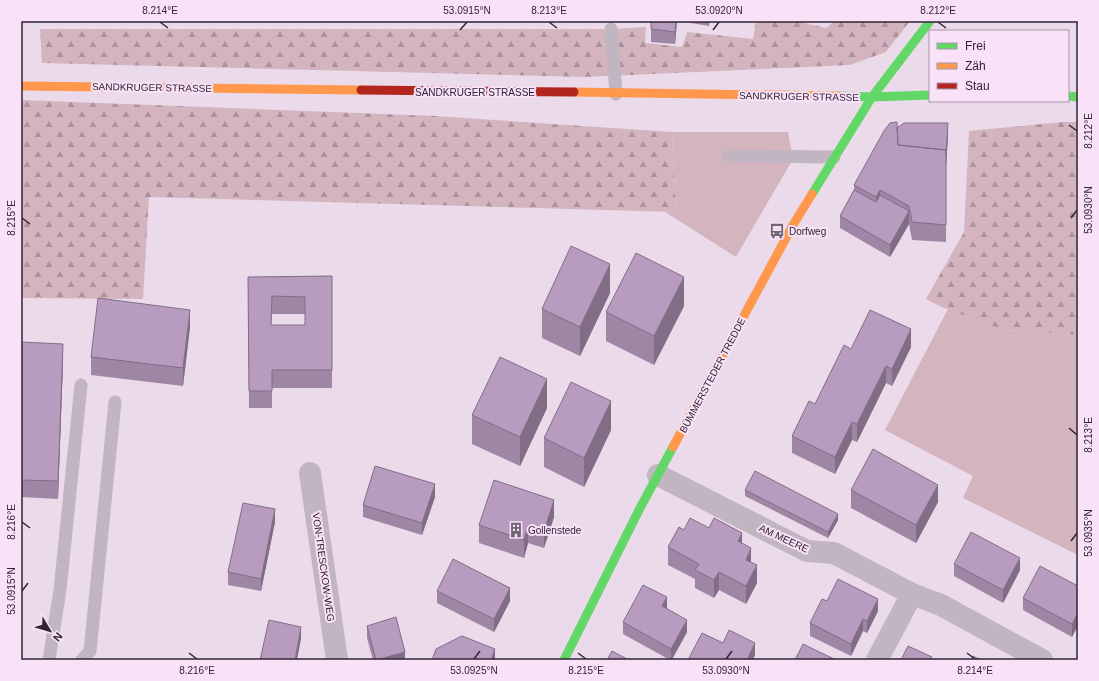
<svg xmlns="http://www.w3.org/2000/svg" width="1099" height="681" viewBox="0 0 1099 681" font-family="Helvetica,sans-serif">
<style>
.green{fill:#d3b4bf}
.forest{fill:url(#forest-firs)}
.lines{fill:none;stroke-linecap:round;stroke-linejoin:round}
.lane{stroke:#c2b5c2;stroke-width:13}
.street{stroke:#c2b5c2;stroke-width:22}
.fast{stroke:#63d668;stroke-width:9}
.slow{stroke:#ff974d;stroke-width:9}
.jam{stroke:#b3261e;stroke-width:9}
.wall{fill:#9e86a4;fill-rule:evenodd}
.shaded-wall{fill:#816d86}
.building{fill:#b89cbf;stroke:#816d86;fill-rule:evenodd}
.ticks{fill:none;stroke:#302433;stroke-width:1.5}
.labels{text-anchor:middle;stroke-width:4;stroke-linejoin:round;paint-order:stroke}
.street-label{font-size:10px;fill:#302433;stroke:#f9e1f8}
.poi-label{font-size:10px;fill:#302433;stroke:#f9e1f8;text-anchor:start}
.neatline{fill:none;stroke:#302433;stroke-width:1.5}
.ticks-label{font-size:10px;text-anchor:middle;fill:#302433}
</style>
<defs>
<pattern id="forest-firs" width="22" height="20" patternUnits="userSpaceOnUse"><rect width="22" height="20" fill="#d3b4bf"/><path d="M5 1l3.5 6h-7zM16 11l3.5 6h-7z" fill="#ac929c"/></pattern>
</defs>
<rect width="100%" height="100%" fill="#ebdbea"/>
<path class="green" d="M672 132H788L793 159 736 257 665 212H676Z
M948 309 1003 330 1078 335V555L963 498 973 476 885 430Z"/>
<path class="forest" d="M756 21H796L826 28 835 21H910L886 52 850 65 584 77 42 63 40 29H611L646 27 645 43 682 47 687 32 753 39Z
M21 100 435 116 672 132 676 212 149 197 143 299 21 298Z
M1063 122H1078V335L1003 330 939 306 926 299 964 232 969 131Z"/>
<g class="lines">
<path class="lane" d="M611 29 616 94
M728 156 834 157
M49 660 60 590 81 385
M82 660 90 651 115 402"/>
<path class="street" d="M310 473 337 660
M658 475 807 551 834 553 912 594 877 660
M912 594 941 605 1042 660"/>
<path class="fast" d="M837 96 872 97 930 95
M1068 96 1078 97
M812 194 872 97 930 21
M564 660 639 510 673 447"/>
<path class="slow" d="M21 86 361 90
M574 92 837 96
M673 447 793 225 812 194"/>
<path class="jam" d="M361 90 574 92"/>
</g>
<path class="wall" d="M677 21 675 44 651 42V29Z
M685 21H710L709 26 685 22Z
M897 128 948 135 946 167V242L912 240 909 224 890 257 840 228V216L854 190V185Z
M332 276V388H272V408H249L248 277ZM272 314H305V325H271Z
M610 293 580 356 542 338V309Z
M684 306 654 365 606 341V312Z
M190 327 183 386 91 375V357Z
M21 342 63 361 58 499 21 497Z
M911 347 892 386 886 383 857 442 852 440 835 474 792 453V436L815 404 851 349Z
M547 408 520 466 472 444V415Z
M611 430 584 487 544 467V438Z
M745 490 838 520 828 538 745 496Z
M851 490 938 502 916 543 851 508Z
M435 497 422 535 363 517V505Z
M554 517 544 548 528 543 524 558 479 543V525Z
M275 522 261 591 228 585V572Z
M709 528 742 543 751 563 757 583 746 604 719 590 714 598 695 588V579L668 565V547L684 530Z
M954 564 1020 570 1003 603 954 576Z
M1078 586V625L1072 637 1023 610V598Z
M437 591 510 601 494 632 437 603Z
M827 601 878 611 867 633 863 631 851 656 810 636V623Z
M667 609 687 632 672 660H670L623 634V622Z
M367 626 405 660H373L367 638Z"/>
<path class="shaded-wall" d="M676 21H677L675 44V32Z
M948 123V135L946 168V155Z
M880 190V208L876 214V197Z
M909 211V224L890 257V245Z
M610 264V293L580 356V327Z
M684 277V306L654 365V336Z
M190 310V327L183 386V368Z
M911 329V347L892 386V369Z
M63 344V361L58 499V481Z
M886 366V383L857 442V424Z
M547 379V408L520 466V437Z
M611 401V430L584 487V458Z
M852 422V440L835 474V457Z
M435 484V497L422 535V523Z
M938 485V502L916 543V525Z
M554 500V517L544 548V531Z
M275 509V522L261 591V579Z
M838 514V520L828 538V532Z
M528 526V543L524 558V540Z
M742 533V551L738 541Z
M751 548V566L746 560Z
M1020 558V570L1003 603V590Z
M757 565V583L746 604V586Z
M719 572V590L714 598V580Z
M510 588V601L494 632V619Z
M667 597V610L662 606Z
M878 599V611L867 633V621Z
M1078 613V625L1072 637V624Z
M863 619V631L851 656V644Z
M687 620V632L671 660V649Z
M301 627V639L297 660H295Z
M755 643V655L753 660H747Z
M495 649V660H491Z
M405 652V660H376Z"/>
<path class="building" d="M651 21H676L675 32 651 29Z
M897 122 898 145 946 150V225L912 222 909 206 880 190 876 197 854 185 884 131 890 123Z
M904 123H948L946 155V150L898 145 897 128Z
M854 190 876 202 880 195 909 211 890 245 840 216Z
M571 246 610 264 580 327 542 309Z
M636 253 684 277 654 336 606 312Z
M332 276V370H272V391H249L248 277ZM272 296 305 297V325H271Z
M98 298 190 310 183 368 91 357Z
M870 310 911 329 892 369 886 366 857 424 852 422 835 457 792 436 809 401 815 404 844 345 851 349Z
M21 342 63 344 58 481 21 480Z
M500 357 547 379 520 437 472 415Z
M571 382 611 401 584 458 544 438Z
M873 449 938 485 916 525 851 490Z
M375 466 435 484 422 523 363 505Z
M755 471 838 514 828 532 745 490Z
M494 480 554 500 544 531 528 526 524 540 479 525Z
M243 503 275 509 261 579 228 572Z
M690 518 709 528 714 518 742 533 738 541 751 548 746 560 757 565 746 586 719 572 714 580 695 570 699 564 668 547 679 527 684 530Z
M971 532 1020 558 1003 590 954 564Z
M453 559 510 588 494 619 437 591Z
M1040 566 1078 586V613L1072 624 1023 598Z
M838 579 878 599 867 621 863 619 851 644 810 623 822 599 827 601Z
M643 585 667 597 662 606 687 620 671 649 623 622Z
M396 617 405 652 376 660 367 626Z
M269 620 301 627 295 660H260Z
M729 630 755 643 747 660H688L702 633 723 643Z
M462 636 495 649 491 660H432L436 649Z
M803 644 836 660H795Z
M908 646 932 657 930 660H901Z
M612 651 629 660H607Z
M973 656 981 660H971Z"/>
<path class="ticks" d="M160 22 168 28M549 22 557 28M938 22 946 28M460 30 467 22M713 30 719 22M1069 125 1077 131M22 218 30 224M1071 218 1077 210M1069 428 1077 435M22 522 30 528M1071 541 1077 533M22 591 28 583M189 653 197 659M578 653 586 659M967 653 975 659M474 659 480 651M726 659 732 651"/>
<defs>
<symbol id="bus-bare" viewBox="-9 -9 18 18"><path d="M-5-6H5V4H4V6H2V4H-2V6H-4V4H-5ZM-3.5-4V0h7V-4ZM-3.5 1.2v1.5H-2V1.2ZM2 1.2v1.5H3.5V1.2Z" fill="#716473" stroke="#f9e1f8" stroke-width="2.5" paint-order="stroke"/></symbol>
<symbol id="building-bare" viewBox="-9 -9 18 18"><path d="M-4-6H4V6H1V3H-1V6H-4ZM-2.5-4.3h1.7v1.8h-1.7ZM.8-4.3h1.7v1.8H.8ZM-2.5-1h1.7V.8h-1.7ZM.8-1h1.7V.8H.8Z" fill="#716473" stroke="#f9e1f8" stroke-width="2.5" paint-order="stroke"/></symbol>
</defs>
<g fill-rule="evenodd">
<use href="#bus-bare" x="766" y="220" width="22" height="22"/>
<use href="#building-bare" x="505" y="519" width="22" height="22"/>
</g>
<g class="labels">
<g class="street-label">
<text transform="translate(152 87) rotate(1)" y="4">SANDKRUGER STRASSE</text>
<text x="475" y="96">SANDKRUGER STRASSE</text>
<text transform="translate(799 96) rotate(1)" y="4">SANDKRUGER STRASSE</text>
<text transform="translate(712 375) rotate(-62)" y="4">BÜMMERSTEDER TREDDE</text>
<text transform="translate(784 538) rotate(25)" y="4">AM MEERE</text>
<text transform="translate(324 567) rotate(82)" y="4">VON-TRESCKOW-WEG</text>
</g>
<g class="poi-label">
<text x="789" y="235">Dorfweg</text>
<text x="528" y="534">Gollenstede</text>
</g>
</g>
<rect width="1099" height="681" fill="none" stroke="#f9e1f8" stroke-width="44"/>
<rect x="929" y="30" width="140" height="72" fill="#f9e1f8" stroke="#a995a9"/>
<rect x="937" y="43" width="20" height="6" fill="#63d668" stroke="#a995a9"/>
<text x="965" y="50" font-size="12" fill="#302433">Frei</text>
<rect x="937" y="63" width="20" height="6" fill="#ff974d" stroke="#a995a9"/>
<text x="965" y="70" font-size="12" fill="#302433">Zäh</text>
<rect x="937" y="83" width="20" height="6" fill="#b3261e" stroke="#a995a9"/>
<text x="965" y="90" font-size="12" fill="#302433">Stau</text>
<g transform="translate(50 631) rotate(128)" stroke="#f9e1f8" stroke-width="3" paint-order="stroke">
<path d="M0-3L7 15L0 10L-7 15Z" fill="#302433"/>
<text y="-6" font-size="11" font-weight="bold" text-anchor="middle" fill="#302433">N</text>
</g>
<rect x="22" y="22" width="1055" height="637" class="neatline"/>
<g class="ticks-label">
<text x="160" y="14">8.214°E</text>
<text x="467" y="14">53.0915°N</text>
<text x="549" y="14">8.213°E</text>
<text x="719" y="14">53.0920°N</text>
<text x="938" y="14">8.212°E</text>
<text transform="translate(1088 131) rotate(-90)" y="4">8.212°E</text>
<text transform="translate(1088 210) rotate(-90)" y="4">53.0930°N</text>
<text transform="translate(11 218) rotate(-90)" y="4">8.215°E</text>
<text transform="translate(1088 435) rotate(-90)" y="4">8.213°E</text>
<text transform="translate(11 522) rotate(-90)" y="4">8.216°E</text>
<text transform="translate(1088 533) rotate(-90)" y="4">53.0935°N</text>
<text transform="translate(11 591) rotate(-90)" y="4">53.0915°N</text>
<text x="197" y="674">8.216°E</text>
<text x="474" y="674">53.0925°N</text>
<text x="586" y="674">8.215°E</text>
<text x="726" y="674">53.0930°N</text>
<text x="975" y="674">8.214°E</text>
</g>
</svg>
